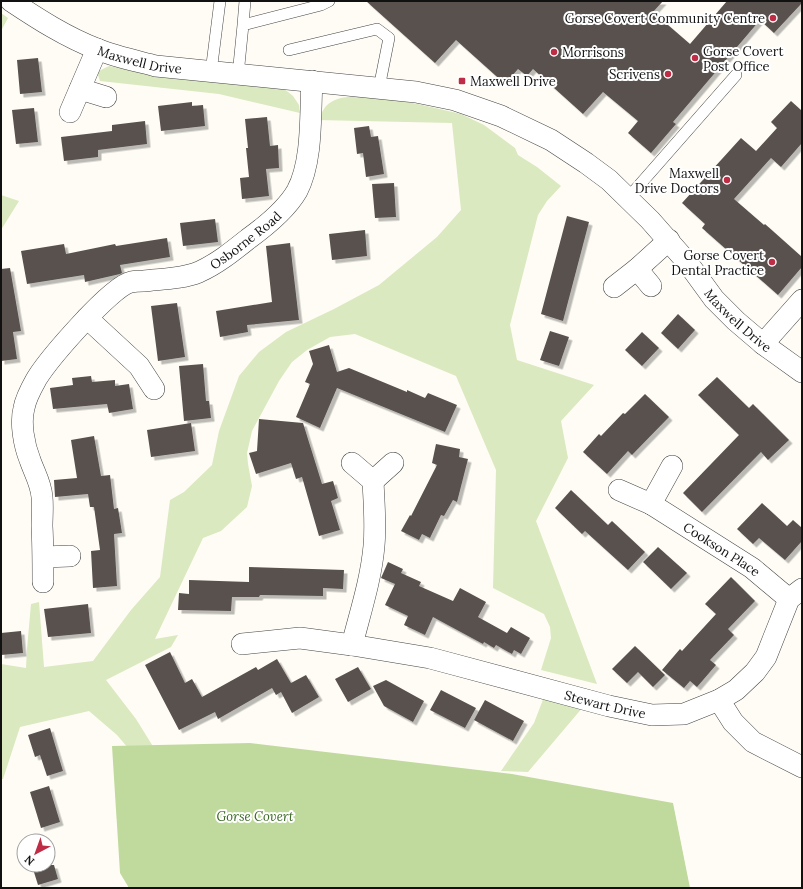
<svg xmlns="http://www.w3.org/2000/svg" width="803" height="889" viewBox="0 0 803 889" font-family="Lora,serif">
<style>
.green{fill:#dae9bf}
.forest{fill:#c0da9e}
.building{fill:#59514d;filter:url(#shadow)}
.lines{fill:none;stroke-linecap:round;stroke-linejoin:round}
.lane-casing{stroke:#444;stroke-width:12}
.street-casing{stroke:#444;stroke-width:22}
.lane{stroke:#fff;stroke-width:11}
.street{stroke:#fff;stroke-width:21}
.poi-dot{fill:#be2c45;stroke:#fff;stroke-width:1.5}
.labels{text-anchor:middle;stroke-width:4;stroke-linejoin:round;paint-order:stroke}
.poi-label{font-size:13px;fill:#111;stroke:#fff;text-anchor:end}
.street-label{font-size:13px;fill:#111;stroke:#fff}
.park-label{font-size:13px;font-style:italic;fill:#396822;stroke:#fff}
</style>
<defs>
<filter id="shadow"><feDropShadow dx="3.5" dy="3.5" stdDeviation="0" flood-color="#0004"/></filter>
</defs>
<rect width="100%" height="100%" fill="#fffcf5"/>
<path class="green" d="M1 13 8 18 1 31Z
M109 66 139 72 201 81 255 84 283 88 293 96 299 105 300 113 219 94 100 81 97 72Z
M373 96 418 104 461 114 484 125 515 148 518 155 537 167 561 186 547 201 538 215 510 325 517 360 594 385 561 421 568 458 536 521 597 684 541 670 551 638 550 627 544 614 493 588 496 470 456 376 355 334 330 337 307 350 292 362 279 381 252 431 247 453 248 464 252 486 247 507 221 531 203 538 155 639 178 635 171 647 106 680 136 719 154 748H128L117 735 89 711 20 727 3 779H1V664L26 668 27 649 31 604 39 602 44 667 93 661 131 610 160 577 170 500 184 492 212 465 219 431 239 376 259 352 286 332 334 309 379 285 437 237 461 210 452 123 317 120C320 116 323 110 326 106 338 94 358 97 373 96Z
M1 195 19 201 1 230Z
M544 697 583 707 528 772 501 771 534 723Z"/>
<path class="forest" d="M250 743 512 774 673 803 690 888H129L120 873 112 746Z"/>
<path class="building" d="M366 1H663L653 12 690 44 727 1H802V3L774 33 760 20 673 122 676 124 651 153 628 133 638 121 603 92 583 114 533 69 527 76 518 69 505 84 456 40 435 63Z
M38 58 42 92 20 94 17 60Z
M791 101 802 111V143L781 167 771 158 734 199 764 225 765 224 802 257V267L778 295 702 228 705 224 682 203 741 138 756 151 777 128 771 122Z
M192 102V106L203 105 205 126 161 131 158 106Z
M34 108 38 142 16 144 12 110Z
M267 117 270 146 278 145 279 168 266 169 269 196 242 199 240 178 249 177 246 148H248L245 119Z
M145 121 147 144 98 150V157L64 161 61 137 112 131V125Z
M369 126 371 137 378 136 384 174 366 177 363 153 357 154 354 128Z
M394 183 396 217 375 218 372 184Z
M567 216 589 222 563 321 541 314Z
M215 219 218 242 183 246 180 223Z
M365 230 367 256 332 260 329 234Z
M167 238 170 257 120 265 122 273 120 274 85 282 84 275 27 284 21 251 64 244 66 254 115 244 116 246Z
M290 243 299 320 247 325 248 332 220 337 216 311 272 302 266 246Z
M10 268 21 331 13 332 17 359 1 361V269Z
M177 303 185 357 158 361 151 306Z
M678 314 695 330 678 349 661 333Z
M550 331 569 337 559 366 540 360Z
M642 332 659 348 642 366 625 350Z
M329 345 337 372 349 368 407 392V390L425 398 428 393 457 405 445 432 337 388 320 428 296 417 310 384 305 382 313 364 309 351Z
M203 364 206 401H209L211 418 184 421 179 366Z
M91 376 92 382 115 380V386L129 384 133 409 109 413 107 404 53 409 50 388 73 385 72 378Z
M717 377 749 408 753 404 789 440 768 460 761 452 702 512 683 493 739 435 698 395Z
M645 394 669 417 632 455 628 451 607 474 583 452 599 434 601 436 623 413 625 414Z
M259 419 303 423 322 484 333 481 338 498 331 501 340 530 319 536 302 477 296 479 291 463 256 474 249 453 257 451Z
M191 423 195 451 151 457 147 430Z
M94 436 101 476 110 475 114 509 118 508 122 533 114 534 117 586 93 588 91 551 100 550 94 507H90L88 494 55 497 54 480 77 478 71 440Z
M436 444 460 449 459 457 468 459 457 502 453 500 444 516 441 515 430 538 422 534 419 540 401 531 410 515 411 516 437 465 432 463Z
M571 490 608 525 612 521 645 552 628 570 585 531 582 534 555 508Z
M762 503 787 526 793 520 802 528V541L785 560 759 538 753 544 737 529Z
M658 547 687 573 671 589 643 562Z
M388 562 403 569 401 573 421 582 419 586 453 601 460 588 486 602 478 617 507 633 511 627 530 638 521 654 514 650 512 654 496 645 494 648 484 642 483 644 433 617 425 635 404 625 408 616 385 605 395 584 381 578Z
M249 567 344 570 343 589 323 588V596L260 595 259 597H232L231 611 178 610 179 593 189 594V580L249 582Z
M731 577 755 601 728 629 734 635 710 660 716 665 697 687 690 681 684 688 662 670 680 649 682 651 716 614 705 604Z
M88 604 91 633 48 637 44 609Z
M21 631 23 653 1 655V633Z
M635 646 665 675 653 687 638 672 627 683 612 669Z
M170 652 185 683 192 679 202 697 256 667 258 670 277 659 291 683 306 675 319 697 292 713 281 692 276 695 272 688 218 719 215 712 179 730 145 665Z
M358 667 371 689 348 702 335 679Z
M386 680 424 701 413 722 384 706 373 686Z
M441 690 476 708 465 728 430 710Z
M485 700 524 721 513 741 474 720Z
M50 728 63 771 47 776 40 755 35 757 28 735Z
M49 786 60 822 41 828 30 792Z
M45 865H54L58 879 38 885 33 869Z"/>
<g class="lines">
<defs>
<path id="lane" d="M243 25 245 1
M289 50 377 29 389 38 379 88
M211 72 220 1
M238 75 243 25 321 5 329 1
M628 198 736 75"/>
<g id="street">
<path id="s1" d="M11 1C38 19 66 37 97 49 116 57 137 61 156 66L416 92 455 100 501 116 551 140 586 163 609 180 650 220 687 262 714 299 736 321 763 344 802 372"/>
<path d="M80 89 106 97"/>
<path d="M70 112 97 49"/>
<path d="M637 269 651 286"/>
<path d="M614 287 637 269 669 240"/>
<path d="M87 318 139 366 154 389"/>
<path d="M763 344 802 300"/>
<path d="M352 463 373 481C374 503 376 524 374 546 371 580 360 613 352 645"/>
<path d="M373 481 393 463"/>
<path id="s2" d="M619 490 651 504 752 568 789 599"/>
<path d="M651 504 672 466"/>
<path d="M44 557 70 556"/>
<path id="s3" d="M43 582C43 564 43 545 42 526 42 517 43 507 42 497 41 483 34 472 30 460 24 445 20 423 24 408 26 397 32 387 37 378 49 359 111 286 131 282 135 281 140 281 144 281 162 279 182 279 199 272 217 264 233 251 248 239 266 226 286 210 297 191 313 161 310 114 312 81"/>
<path id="s4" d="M242 644 300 638 352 645 430 658 609 706 652 715 684 714 719 700 736 690 755 672 766 657 789 599 802 589"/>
<path d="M719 700 733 722 753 742 802 767"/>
</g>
</defs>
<use href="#lane" class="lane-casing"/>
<use href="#street" class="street-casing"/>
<use href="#lane" class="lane"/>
<use href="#street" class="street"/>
</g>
<g class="poi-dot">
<circle cx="773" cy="18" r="4"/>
<circle cx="554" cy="52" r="4"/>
<circle cx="695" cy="58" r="4"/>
<circle cx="668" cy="74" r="4"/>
<rect x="458" y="77" width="8" height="8" rx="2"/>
<circle cx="727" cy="180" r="4"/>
<circle cx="772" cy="262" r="4"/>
</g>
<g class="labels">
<g class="poi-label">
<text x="765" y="23">Gorse Covert Community Centre</text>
<text x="703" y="56" text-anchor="start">Gorse Covert<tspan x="703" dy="15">Post Office</tspan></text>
<text x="562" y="57" text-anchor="start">Morrisons</text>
<text x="660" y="79">Scrivens</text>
<text x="470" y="86" text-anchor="start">Maxwell Drive</text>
<text x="719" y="178">Maxwell<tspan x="719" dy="15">Drive Doctors</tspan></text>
<text x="764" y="260">Gorse Covert<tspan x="764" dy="15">Dental Practice</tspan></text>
</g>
<g class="street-label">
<text dy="5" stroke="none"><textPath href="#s1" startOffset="143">Maxwell Drive</textPath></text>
<text dy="5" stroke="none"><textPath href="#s3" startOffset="471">Osborne Road</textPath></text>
<text dy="5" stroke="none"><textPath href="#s1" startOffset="827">Maxwell Drive</textPath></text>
<text dy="5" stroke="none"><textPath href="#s2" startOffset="119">Cookson Place</textPath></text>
<text dy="5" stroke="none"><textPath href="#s4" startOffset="371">Stewart Drive</textPath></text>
</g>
<g class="park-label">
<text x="255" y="821">Gorse Covert</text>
</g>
</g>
<rect width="803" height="889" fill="none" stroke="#111111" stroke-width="4"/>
<g transform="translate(36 853) rotate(221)"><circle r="19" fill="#ffffff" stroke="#a0a0a0"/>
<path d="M0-3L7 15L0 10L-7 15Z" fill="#be2c45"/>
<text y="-6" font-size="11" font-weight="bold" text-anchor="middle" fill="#111111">N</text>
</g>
</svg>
